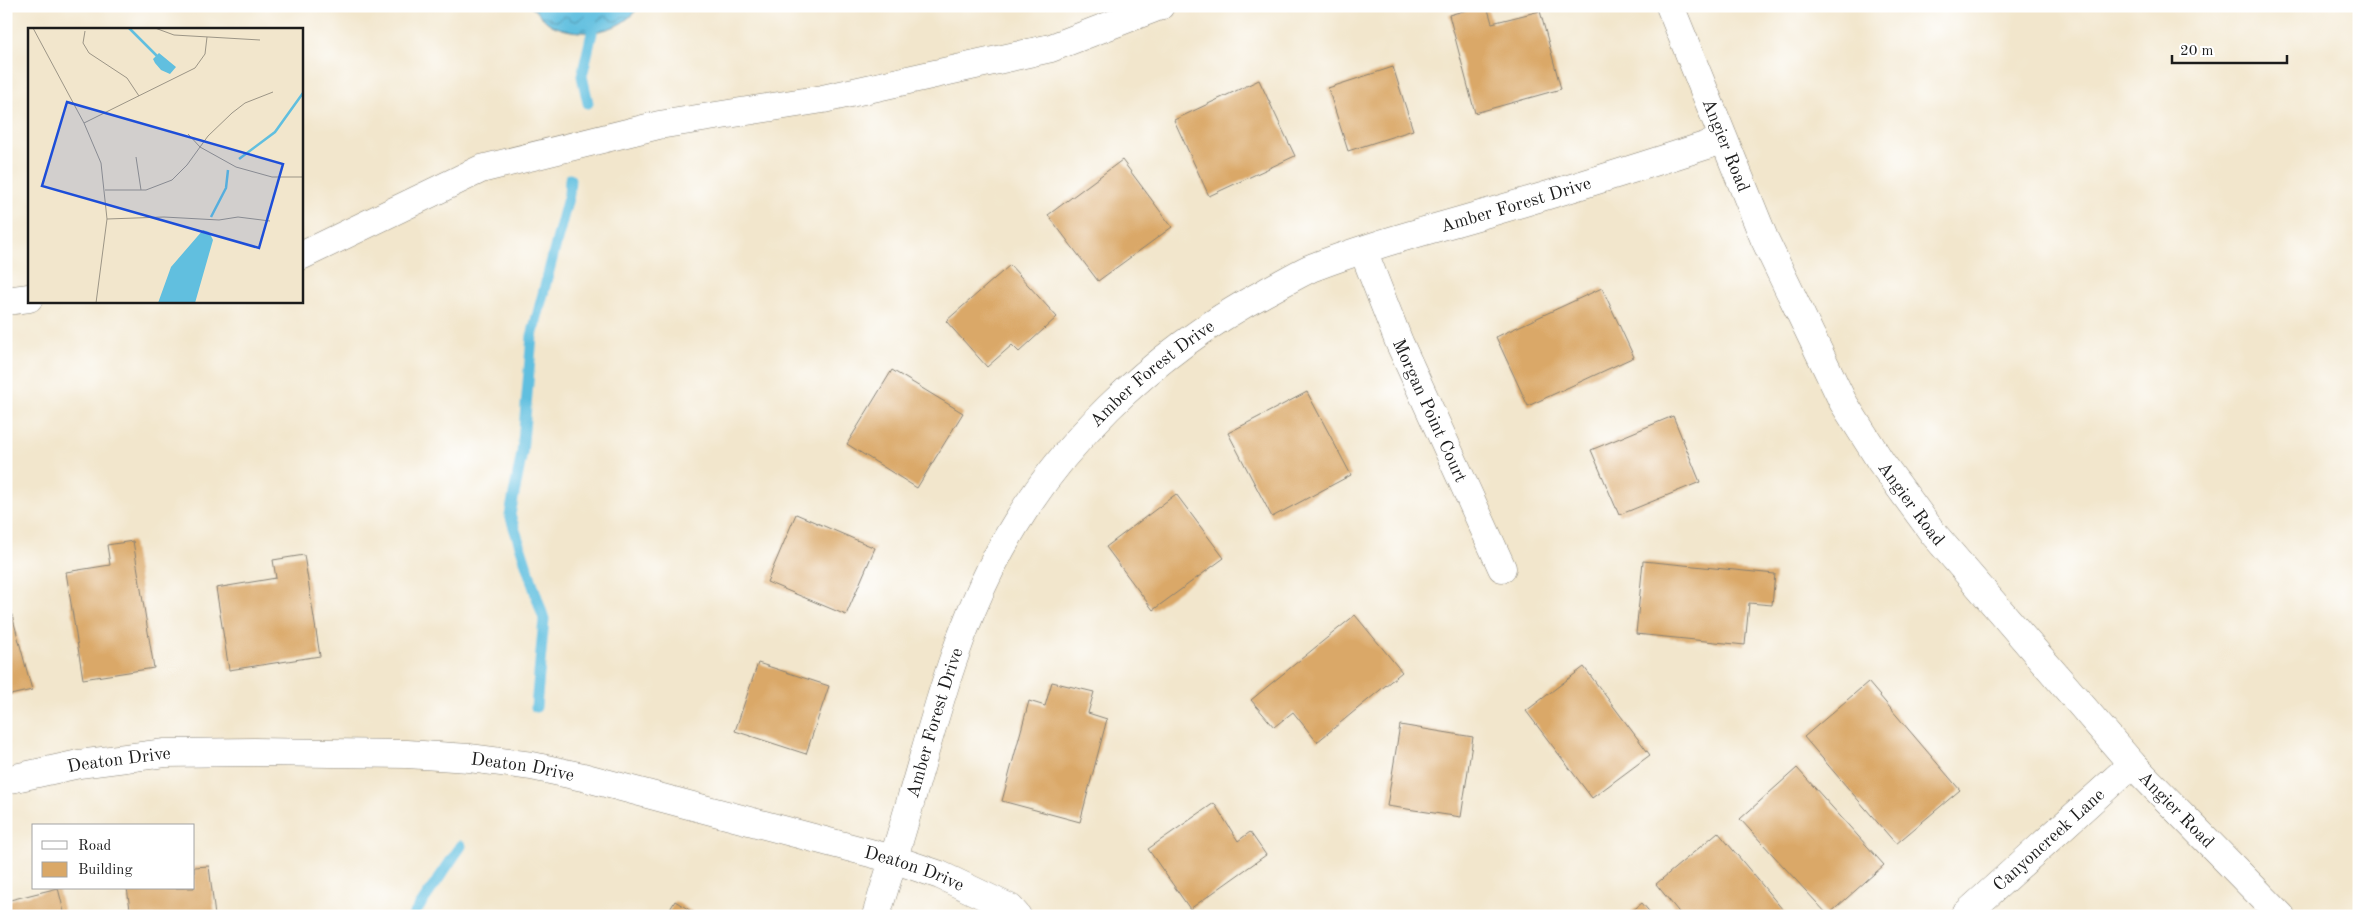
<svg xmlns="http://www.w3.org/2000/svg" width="2365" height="922" viewBox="0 0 2365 922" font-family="'Old Standard TT',serif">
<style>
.water{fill:url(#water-waves);stroke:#3e6e7e}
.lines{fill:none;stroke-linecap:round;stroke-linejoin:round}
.stream{stroke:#61bfdf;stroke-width:11}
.building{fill:#daa867}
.minor-casing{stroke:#878174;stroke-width:29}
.minor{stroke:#fff;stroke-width:28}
.labels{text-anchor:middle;stroke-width:4;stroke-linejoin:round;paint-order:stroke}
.street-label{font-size:18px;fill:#1c1c1c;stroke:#fff}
.inset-river{fill:none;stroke:#61bfdf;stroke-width:2.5}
.inset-road{fill:none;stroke:#9c9586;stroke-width:1}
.view{fill:#1d4ed8;fill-opacity:0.15;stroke:#1d4ed8;stroke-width:2.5}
.inset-edge{fill:none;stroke:#1c1c1c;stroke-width:2.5}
</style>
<defs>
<pattern id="water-waves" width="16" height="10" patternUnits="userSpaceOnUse" patternTransform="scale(1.25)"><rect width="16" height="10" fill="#61bfdf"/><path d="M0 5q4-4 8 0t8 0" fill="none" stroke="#4f9ab4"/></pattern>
</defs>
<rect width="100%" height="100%" fill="#fff"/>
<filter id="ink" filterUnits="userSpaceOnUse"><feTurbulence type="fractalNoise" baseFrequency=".02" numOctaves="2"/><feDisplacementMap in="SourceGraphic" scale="10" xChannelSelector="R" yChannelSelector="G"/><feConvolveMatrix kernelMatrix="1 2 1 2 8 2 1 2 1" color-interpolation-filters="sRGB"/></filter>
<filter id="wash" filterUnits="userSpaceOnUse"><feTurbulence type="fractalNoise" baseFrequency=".0096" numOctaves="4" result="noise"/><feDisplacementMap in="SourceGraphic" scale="20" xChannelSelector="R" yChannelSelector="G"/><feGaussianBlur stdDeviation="1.12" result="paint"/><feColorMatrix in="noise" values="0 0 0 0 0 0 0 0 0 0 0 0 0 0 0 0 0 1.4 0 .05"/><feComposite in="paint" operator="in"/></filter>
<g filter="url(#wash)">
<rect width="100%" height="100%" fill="#f2e6cc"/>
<path class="water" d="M530 6H639C622 33 582 38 554 26 546 23 538 12 530 6Z"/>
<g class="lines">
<path class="stream" d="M588 103 582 76 592 33 591 6
M536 707 544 619 510 515 522 453 532 336 569 194 570 179
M413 916 461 846"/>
</g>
<g id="blocks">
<path class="building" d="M1481 6H1487L1492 23 1540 11 1561 89 1475 113 1449 15Z
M1393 67 1413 130 1348 151 1328 88Z
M1259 80 1295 156 1209 196 1174 120Z
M1122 160 1172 227 1098 281 1048 215Z
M1010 265 1057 317 1019 352 1012 345 987 367 946 321Z
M1602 288 1634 357 1528 406 1496 337Z
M892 370 963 413 917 488 847 444Z
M1307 392 1351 475 1272 517 1228 433Z
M1673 416 1700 482 1619 515 1591 450Z
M1176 494 1224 558 1153 610 1106 547Z
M796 514 875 548 846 615 767 582Z
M133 541 154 668 83 679 66 572 110 565 107 545Z
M304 555 320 656 229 670 216 588 276 578 273 560Z
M1643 561 1775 574 1772 605 1749 603 1745 645 1636 634Z
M6 593 32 690 6 696Z
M1355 615 1402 672 1317 742 1293 712 1274 727 1251 700Z
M758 663 829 686 806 754 735 731Z
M1584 667 1650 755 1592 798 1526 711Z
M1052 682 1094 692 1088 713 1107 719 1080 822 1002 801 1029 701 1045 706Z
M1868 682 1960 790 1896 844 1804 737Z
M1400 725 1473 737 1461 817 1387 806Z
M1797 768 1884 865 1828 915 1740 819Z
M1214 803 1238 841 1250 832 1266 855 1190 909 1148 849Z
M1718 832 1788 916H1682L1656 884Z
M209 866 215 916H131L127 888H194V867Z
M58 888 65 916H6V901Z
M675 901 699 916H666Z
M1642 903 1653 916H1626Z"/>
</g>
</g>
<g filter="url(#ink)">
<use href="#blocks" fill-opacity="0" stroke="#878174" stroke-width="1"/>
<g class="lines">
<defs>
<g id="minor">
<path id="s1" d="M1670 6 1764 238 1843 402 1881 462 1933 533 2132 764 2281 916"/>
<path id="s2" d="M1363 250 1399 342 1502 568"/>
<path d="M301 256 481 169 659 125 823 99 1051 48 1160 6"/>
<path d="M6 301 29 298"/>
<path id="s3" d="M6 780 79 764 165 753 254 752 407 754 469 758 532 766 583 777 893 859 940 875 1010 908 1017 916"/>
<path id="s4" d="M876 916C888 876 901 836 912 796 935 718 955 639 992 566 1051 449 1152 353 1266 292 1281 284 1296 275 1311 268 1367 246 1426 231 1484 214 1564 191 1643 166 1723 140"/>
<path id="s5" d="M1964 916 2132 764"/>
</g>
</defs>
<use href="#minor" class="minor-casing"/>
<use href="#minor" class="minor"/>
</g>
</g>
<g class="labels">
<g class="street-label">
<text dy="6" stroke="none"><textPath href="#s1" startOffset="150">Angier Road</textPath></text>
<text dy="6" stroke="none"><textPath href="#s4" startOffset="1028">Amber Forest Drive</textPath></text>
<text dy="6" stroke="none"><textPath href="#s4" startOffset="622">Amber Forest Drive</textPath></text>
<text dy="6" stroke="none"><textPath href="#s2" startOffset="174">Morgan Point Court</textPath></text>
<text dy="6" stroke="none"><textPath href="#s1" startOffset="555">Angier Road</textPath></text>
<text dy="6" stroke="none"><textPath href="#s4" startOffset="202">Amber Forest Drive</textPath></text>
<text dy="6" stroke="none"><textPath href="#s3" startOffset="115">Deaton Drive</textPath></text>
<text dy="6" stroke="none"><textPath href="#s3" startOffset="520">Deaton Drive</textPath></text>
<text dy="6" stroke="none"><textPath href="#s1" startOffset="960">Angier Road</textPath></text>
<text dy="6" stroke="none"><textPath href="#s5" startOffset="114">Canyoncreek Lane</textPath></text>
<text dy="6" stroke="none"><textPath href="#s3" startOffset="925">Deaton Drive</textPath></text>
</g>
</g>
<g transform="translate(28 28)">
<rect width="275" height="275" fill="#f2e6cc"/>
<path d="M131 25 148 39 142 46 133 42 127 35 125 31ZM175 202 181 204 185 212 167 275H130L143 239Z" fill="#61bfdf"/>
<path class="inset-river" d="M101 0 129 28M211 131 247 104 275 65M183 189 198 160 200 142"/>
<path class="inset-road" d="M5 0 56 95 73 135 79 191 68 275M127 0 146 7 232 12M57 3 55 15 61 25 99 50 111 68M56 95 167 40 177 26 179 9M160 106 172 119 208 139 244 149H275M108 129 113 162M77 162H118L144 152 159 137 180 108 204 85 217 75 245 64M79 191 136 189 191 192 210 189 242 193"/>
<path class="view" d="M39 74 255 136 231 220 14 158Z"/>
<rect width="275" height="275" class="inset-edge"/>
</g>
<rect width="2365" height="922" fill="none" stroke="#fff" stroke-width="25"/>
<rect x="32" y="824" width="162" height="65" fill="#ffffff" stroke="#a4a4a4"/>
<rect x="42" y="841" width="25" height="8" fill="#ffffff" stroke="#a4a4a4"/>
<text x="78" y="850" font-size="15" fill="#1c1c1c">Road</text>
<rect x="42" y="862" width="25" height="15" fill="#daa867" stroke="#a4a4a4"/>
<text x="78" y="874" font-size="15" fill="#1c1c1c">Building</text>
<path d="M2172 55v8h115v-8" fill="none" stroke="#1c1c1c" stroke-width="2.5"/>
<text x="2180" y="55" font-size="15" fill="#1c1c1c" stroke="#ffffff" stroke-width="4" paint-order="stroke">20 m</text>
</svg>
